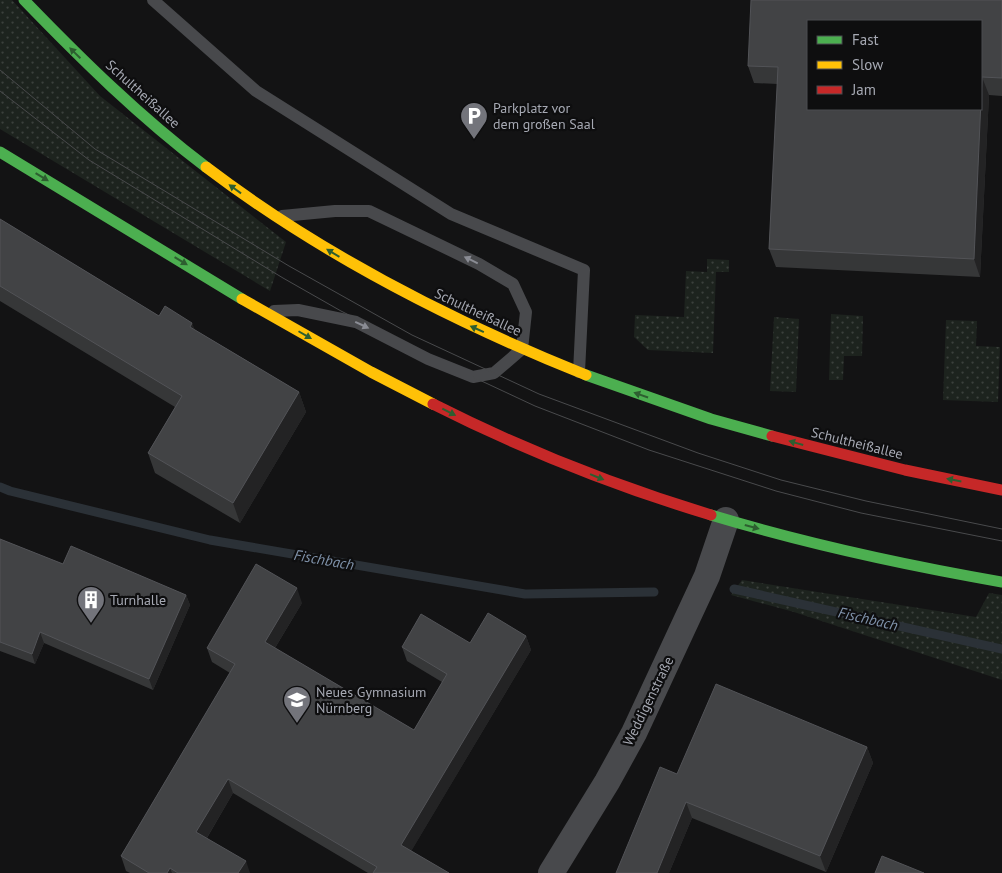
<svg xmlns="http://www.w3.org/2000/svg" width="1002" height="873" viewBox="0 0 1002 873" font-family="'PT Sans',sans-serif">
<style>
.grass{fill:url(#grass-dots)}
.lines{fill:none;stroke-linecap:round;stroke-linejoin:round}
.stream{stroke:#2b3137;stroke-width:9}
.lane{stroke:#48494c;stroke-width:12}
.street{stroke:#48494c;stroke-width:26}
.fast{stroke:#4caf50;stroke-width:11}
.slow{stroke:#ffc107;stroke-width:11}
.jam{stroke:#c62828;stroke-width:11}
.tram{stroke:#494a4c;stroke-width:1}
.wall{fill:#363738}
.shaded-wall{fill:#232324}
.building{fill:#424345;stroke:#525357;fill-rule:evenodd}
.oneway{fill:#2d5e30}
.oneway2{fill:#8a8c94}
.labels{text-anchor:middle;stroke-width:4.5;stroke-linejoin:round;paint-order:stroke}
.street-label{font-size:14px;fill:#a6a9b3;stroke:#0e0e0f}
.poi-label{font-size:14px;fill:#a6a9b3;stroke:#0e0e0f;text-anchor:start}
.water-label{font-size:15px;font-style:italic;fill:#8093ab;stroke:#0e0e0f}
</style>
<defs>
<pattern id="grass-dots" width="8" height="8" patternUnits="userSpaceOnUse" patternTransform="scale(1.25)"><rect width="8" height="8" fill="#1d231e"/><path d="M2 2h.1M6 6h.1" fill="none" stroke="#3b403c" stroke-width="1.8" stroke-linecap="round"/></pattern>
</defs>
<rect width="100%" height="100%" fill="#131314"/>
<path class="grass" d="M0 0H12L100 96 286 242 270 291 0 129Z
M707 259 729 260V272H716L713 353 648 350 634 337 635 315 684 317 686 271 707 272Z
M831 314 863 316 862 356H844L843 380H829Z
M774 317 799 319 796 392 770 391Z
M946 320 977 321 976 346 1000 347 998 402 943 400Z
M742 580 976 617 989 593 1002 595V680L794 612 731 595Z"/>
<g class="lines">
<path class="stream" d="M0 487 10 491 210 540 525 594 654 592
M734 589 1002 649"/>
<path class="lane" d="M153 0 256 91 451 214 584 270 579 372
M274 311 298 310 356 322 428 359 473 377 494 373 522 349 526 312 513 284 479 264 369 211H335L282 216"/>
<path class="street" d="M551 873 607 782 634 733 707 576 726 520"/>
<path class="fast" d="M24 0C81 59 140 117 206 167
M0 152 242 299
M586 375 711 419 772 436
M711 515C807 544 904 565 1002 582"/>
<path class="slow" d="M206 167C322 255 451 321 586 375
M242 299 371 372 433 404"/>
<path class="jam" d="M433 404C522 449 615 486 711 515
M772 436 905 470 1002 490"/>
<path class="tram" d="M0 70 95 149 289 266 412 335 539 394 698 453 781 480 866 501 1002 529
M0 91 89 160 283 278 341 311 473 377 535 406 649 450 776 491 861 513 1002 541"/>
</g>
<path class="wall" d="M1002 0V96L989 95 980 277 776 267 769 249 778 84 754 83 748 66Z
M0 219 159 316 195 330 299 392 306 412 240 523 155 473 148 453 175 407 0 301Z
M0 539 63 564 186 595 190 605 153 690 44 643 35 664 0 651Z
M302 603 275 648 414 730 442 682 407 661 402 647 470 643 526 636 531 650 411 851 449 873H368L233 793 207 838 250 873H130L126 871 121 856 230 673 212 662 207 648Z
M867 747 873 763 826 872 692 818 669 873 677 774Z"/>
<path class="shaded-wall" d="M982 77 989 95 980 277 974 259Z
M192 323 200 342 190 327Z
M299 392 306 412 240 523 233 503Z
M297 588 302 603 270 656 265 642Z
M186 595 190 605 153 690 149 679Z
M40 632 44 643 35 664 32 654Z
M526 636 531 650 406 860 401 845Z
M867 747 873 763 826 872 820 856Z
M228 779 233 793 202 846 196 832Z
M686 802 692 818 669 873H657Z
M246 861 250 873H238Z
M170 868 172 873H167Z"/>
<path class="building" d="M751 0H1002V78L982 77 974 259 769 249 778 67 748 66ZM808 21H981V109H808Z
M0 219 159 316 165 306 192 323 190 327 299 392 233 503 148 453 182 396 0 286Z
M0 539 63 564 71 546 186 595 149 679 40 632 32 654 0 642Z
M256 564 297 588 265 642 414 730 447 674 402 647 421 614 470 643 488 613 526 636 401 845 449 873H373L377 867 228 779 196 832 246 861 238 873H178L170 868 167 873H149L121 856 235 664 207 648Z
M716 684 867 747 820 856 686 802 657 873H616L660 767 677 774Z
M882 856 924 873H875Z"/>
<defs><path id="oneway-solid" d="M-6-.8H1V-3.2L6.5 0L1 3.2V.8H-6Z" transform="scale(1.25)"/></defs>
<g class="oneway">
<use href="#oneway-solid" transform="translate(75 53) rotate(-136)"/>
<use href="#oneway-solid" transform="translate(42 177) rotate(31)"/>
<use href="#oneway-solid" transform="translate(235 189) rotate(-144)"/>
<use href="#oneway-solid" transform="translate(333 253) rotate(-149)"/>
<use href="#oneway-solid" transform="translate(181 261) rotate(31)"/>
<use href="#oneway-solid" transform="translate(477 329) rotate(-156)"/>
<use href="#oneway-solid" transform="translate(305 335) rotate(30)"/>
<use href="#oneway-solid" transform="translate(641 395) rotate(-161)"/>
<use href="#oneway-solid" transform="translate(449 412) rotate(27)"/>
<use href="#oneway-solid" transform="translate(796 443) rotate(-164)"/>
<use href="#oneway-solid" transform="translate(597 477) rotate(22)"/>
<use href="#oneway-solid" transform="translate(954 480) rotate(-169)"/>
<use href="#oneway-solid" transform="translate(752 527) rotate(15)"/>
</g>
<g class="oneway2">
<use href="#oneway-solid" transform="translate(471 260) rotate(-154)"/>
<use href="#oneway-solid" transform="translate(362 325) rotate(25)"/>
</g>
<defs>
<symbol id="parking-pin" viewBox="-11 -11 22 30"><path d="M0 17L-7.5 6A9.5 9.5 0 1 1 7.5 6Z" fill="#73747b" stroke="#0e0e0f"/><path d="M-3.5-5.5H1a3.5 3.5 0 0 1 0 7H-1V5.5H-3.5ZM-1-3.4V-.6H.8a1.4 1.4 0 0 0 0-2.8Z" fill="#fff"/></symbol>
<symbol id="building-pin" viewBox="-11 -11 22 30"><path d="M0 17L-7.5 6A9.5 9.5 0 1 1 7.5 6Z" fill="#73747b" stroke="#0e0e0f"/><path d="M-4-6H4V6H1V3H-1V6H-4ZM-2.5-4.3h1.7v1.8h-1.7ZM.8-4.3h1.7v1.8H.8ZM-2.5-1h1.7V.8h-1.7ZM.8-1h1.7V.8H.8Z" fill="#fff"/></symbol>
<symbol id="school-pin" viewBox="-11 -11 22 30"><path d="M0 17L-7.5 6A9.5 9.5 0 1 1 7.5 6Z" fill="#73747b" stroke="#0e0e0f"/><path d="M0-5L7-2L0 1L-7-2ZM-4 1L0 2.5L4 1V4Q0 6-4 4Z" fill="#fff"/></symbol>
</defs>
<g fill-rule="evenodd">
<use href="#parking-pin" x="458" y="100" width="32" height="43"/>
<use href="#building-pin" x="75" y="584" width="32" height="43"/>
<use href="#school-pin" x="281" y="684" width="32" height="43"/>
</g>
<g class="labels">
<g class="street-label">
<text transform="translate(143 94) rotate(42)" y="5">Schultheißallee</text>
<text transform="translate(478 312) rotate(25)" y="5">Schultheißallee</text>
<text transform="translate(857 443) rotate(14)" y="5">Schultheißallee</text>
<text transform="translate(648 701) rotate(-64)" y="5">Weddigenstraße</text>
</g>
<g class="poi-label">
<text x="493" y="113">Parkplatz vor<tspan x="493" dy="16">dem großen Saal</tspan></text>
<text x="110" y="605">Turnhalle</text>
<text x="316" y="697">Neues Gymnasium<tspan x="316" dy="16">Nürnberg</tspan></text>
</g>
<g class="water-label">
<text transform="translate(324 560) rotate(10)" y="5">Fischbach</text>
<text transform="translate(868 619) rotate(13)" y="5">Fischbach</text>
</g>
</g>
<rect x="807" y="20" width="175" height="90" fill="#0e0e0f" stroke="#4b4c51"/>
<rect x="817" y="36" width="25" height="8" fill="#4caf50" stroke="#4b4c51"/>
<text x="852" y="45" font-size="15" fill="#a6a9b3">Fast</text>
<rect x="817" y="61" width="25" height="8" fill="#ffc107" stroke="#4b4c51"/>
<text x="852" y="70" font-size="15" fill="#a6a9b3">Slow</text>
<rect x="817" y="86" width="25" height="8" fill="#c62828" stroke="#4b4c51"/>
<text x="852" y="95" font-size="15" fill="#a6a9b3">Jam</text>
</svg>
